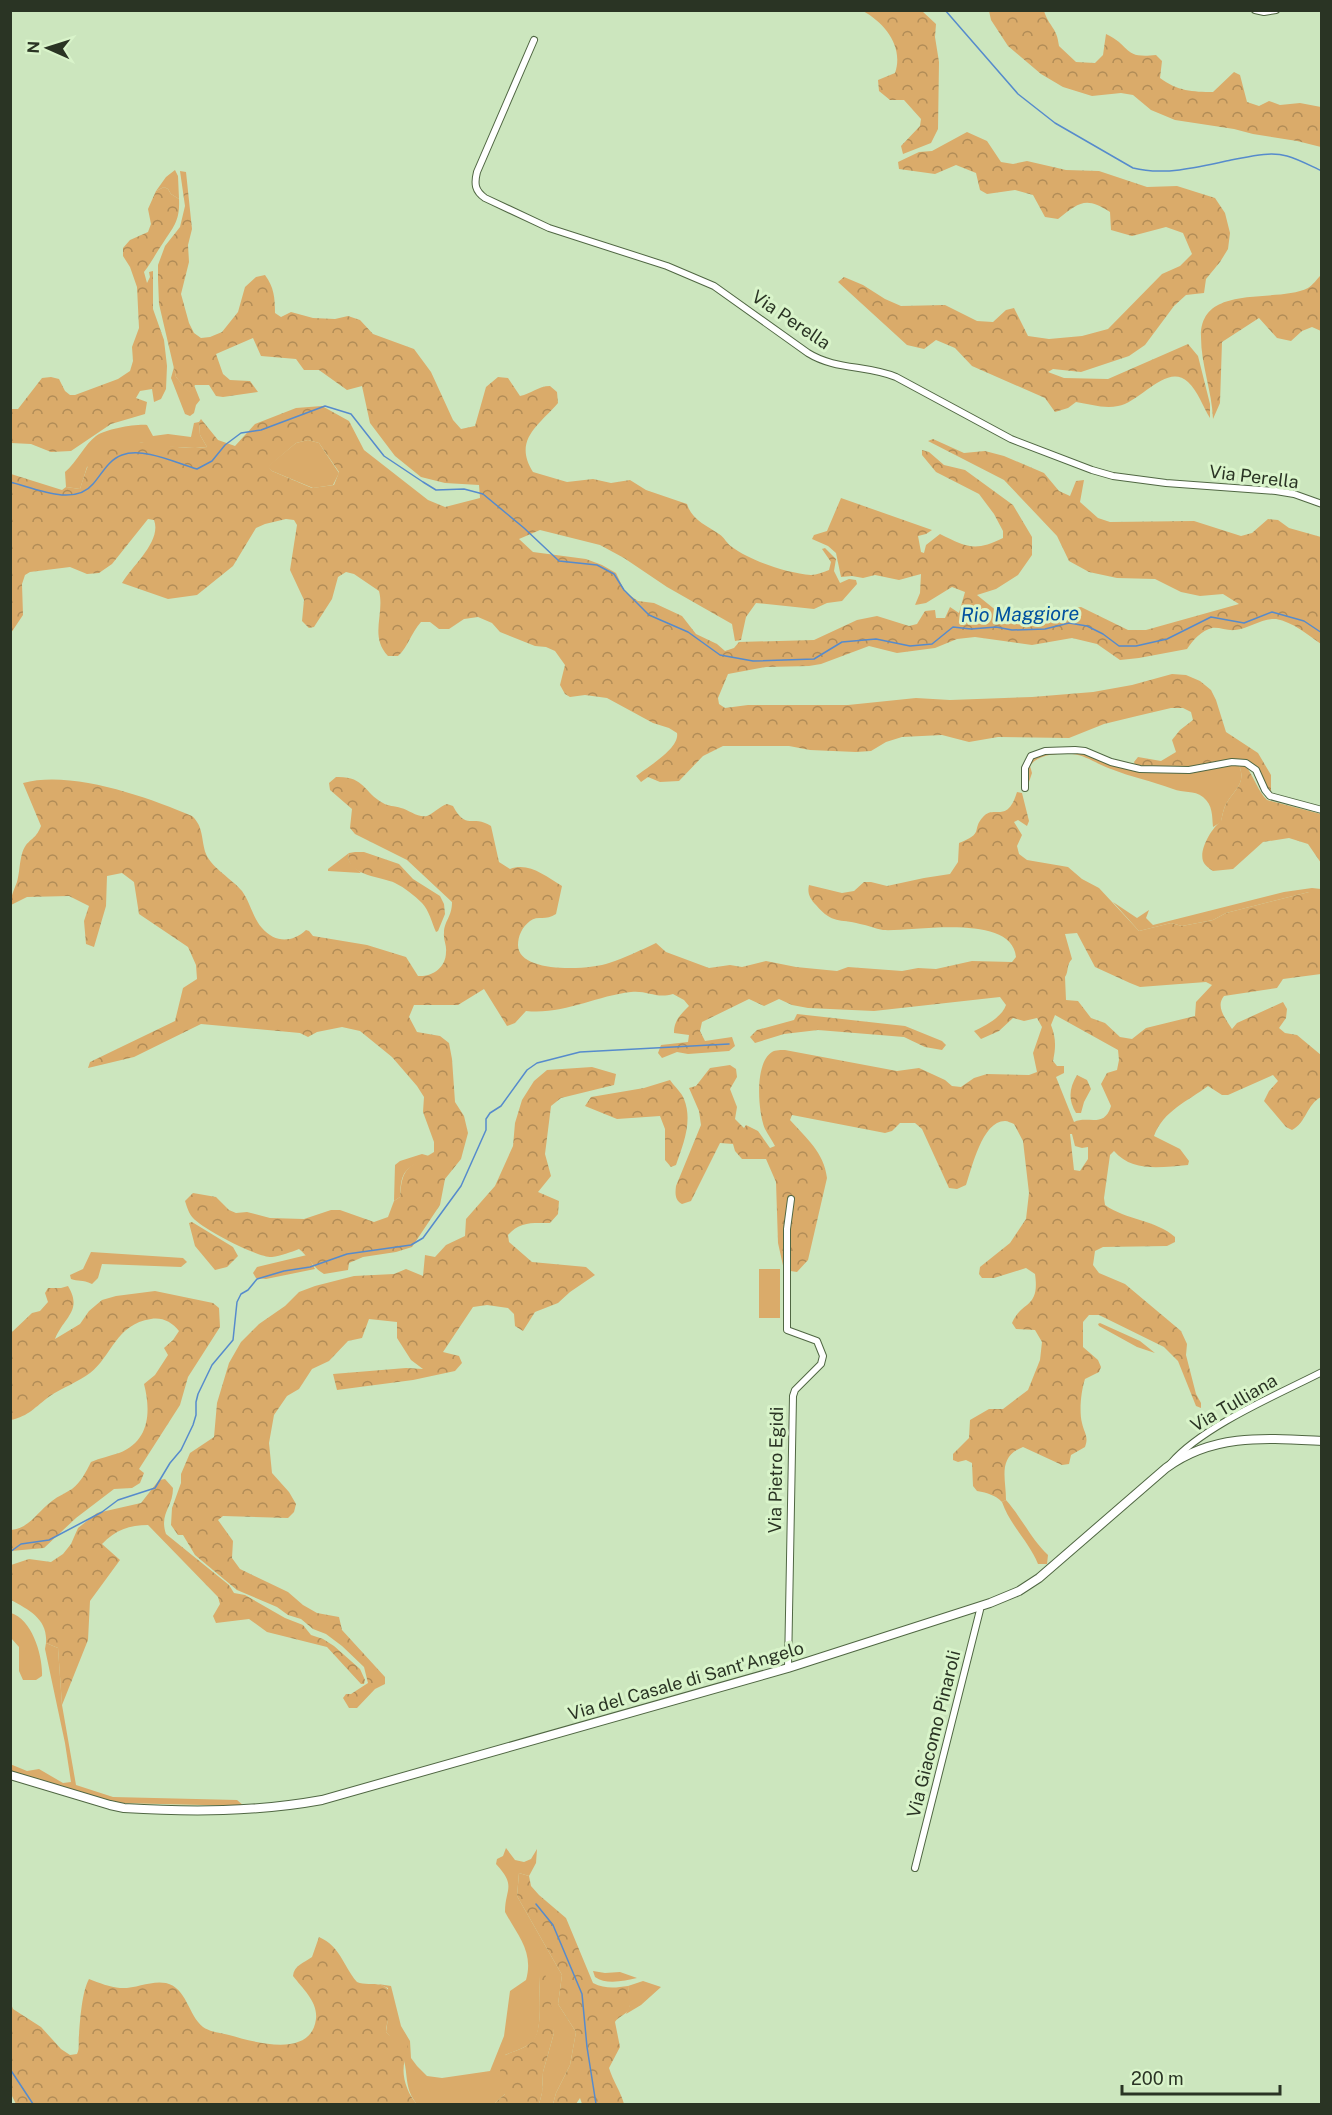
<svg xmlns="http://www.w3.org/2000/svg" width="1332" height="2115" viewBox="0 0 1332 2115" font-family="'Public Sans',sans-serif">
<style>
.grass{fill:#daab6a}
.forest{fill:url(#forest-crowns);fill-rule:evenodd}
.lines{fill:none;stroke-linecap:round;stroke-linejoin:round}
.stream{stroke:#568bcc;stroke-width:1.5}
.minor-casing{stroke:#506743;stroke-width:8}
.major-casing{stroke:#506743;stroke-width:10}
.minor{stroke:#fff;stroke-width:6}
.major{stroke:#fff;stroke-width:8}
.labels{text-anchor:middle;stroke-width:6;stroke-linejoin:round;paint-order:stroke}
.street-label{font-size:18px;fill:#2a3424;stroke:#d9f4ca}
.water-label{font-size:20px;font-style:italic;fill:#00519f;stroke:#d9f4ca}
</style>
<defs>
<pattern id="forest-crowns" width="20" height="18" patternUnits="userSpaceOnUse" patternTransform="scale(1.5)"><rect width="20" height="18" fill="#daab6a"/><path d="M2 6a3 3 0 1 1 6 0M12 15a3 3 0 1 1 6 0" fill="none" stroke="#b18c57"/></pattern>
</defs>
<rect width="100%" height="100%" fill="#cce6be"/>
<path class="grass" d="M175 170 178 176 179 199 171 194 168 189 164 187 156 191 166 177Z
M174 367 176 377 189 392 194 385 200 400 196 405 194 413 190 416 185 414 171 378Z
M199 422 200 435 207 447 195 448 155 446 140 442 87 467 80 489 66 487 65 472C77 462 85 444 96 436 106 429 135 424 147 425L153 436 168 434 191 437 194 423Z
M308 440 319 443 339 473 333 485 313 488 272 471 267 467 296 443Z
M1081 752 1119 766 1239 765C1247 785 1233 790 1225 806 1223 811 1222 817 1221 822L1213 827C1212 816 1213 805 1203 797 1194 790 1183 793 1173 789 1152 781 1131 777 1111 769 1098 765 1086 755 1072 754 1059 753 1037 754 1030 766L1032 773 1029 782 1027 781C1027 776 1025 770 1026 766 1031 749 1068 753 1081 752Z
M349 853C346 863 354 867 361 873L328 871V869Z
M1312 888 1321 889V892H1309L1226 913 1213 920 1182 926 1171 923 1139 931 1113 902 1137 918 1149 910 1146 918 1153 925 1284 892Z
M422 1154 429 1156C406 1170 401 1168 400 1197L394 1201 395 1165 400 1161Z
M91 1252 183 1258 187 1262 181 1267 102 1264 98 1278 92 1284C82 1279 78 1282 71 1279L70 1275 83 1269Z
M307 1255 315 1269 266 1279 256 1278 253 1273 257 1267Z
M759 1269H780V1318H759Z
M1100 1323 1140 1341 1155 1353 1137 1347 1099 1326 1098 1324Z
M1006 1500C1022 1518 1031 1539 1048 1555L1047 1564H1038C1029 1542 1010 1525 1002 1502Z
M11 1613C32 1619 43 1656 42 1676L36 1680H23L19 1671V1647L11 1638Z
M46 1643 58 1648 62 1705 76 1785 113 1797 237 1800 244 1806 119 1803 11 1773 10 1764 27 1771 39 1769 63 1783 71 1782 65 1743 45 1649Z
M506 1848 515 1860 524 1862 531 1859 537 1849 536 1863 529 1876 519 1873 517 1896 562 1975 558 2004 576 2032 570 2065 556 2093 553 2104H539L542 2093 543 2072 554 2033 539 1974C539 1990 543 2028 534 2040 527 2048 514 2051 505 2055V2094L494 2104H417C405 2090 408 2077 404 2060 401 2051 392 2038 386 2032L388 2018V1988L378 1984 391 1986 401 2026 410 2041 411 2058 417 2066 427 2076 442 2078 490 2071 504 2036 510 1991 526 1980C534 1952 518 1936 505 1912 505 1888 517 1887 496 1864L497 1859 503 1856Z
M593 1971 605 1973 620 1972 637 1978C624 1981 606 1985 595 1977Z
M643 1981 661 1987 641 2005 626 2014 630 2005 628 1986Z"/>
<path class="forest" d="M863 11H922L936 24 935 37 939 62 938 129 931 143 903 154 901 146 920 126 921 119 904 100H890L879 91 878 80 895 73C904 47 885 23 863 11Z
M989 11H1044C1049 27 1057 27 1059 46L1076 62 1095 63 1103 55 1106 34C1132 46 1122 59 1156 55L1162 61 1160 78C1177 91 1193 92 1213 92L1234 72 1240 75 1247 102 1259 106 1269 101 1280 105 1300 103 1321 107V147L1297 141 1253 134 1234 129 1175 120 1151 110 1133 95 1121 93 1092 96 1063 87 1041 74 1008 46 991 20Z
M967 132 987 141 1001 162 1013 164 1027 161 1066 170 1099 171 1147 187 1177 186 1215 198 1225 213 1230 233 1228 249 1220 262 1206 279 1204 293 1186 295 1174 306 1145 345 1129 356 1081 372 1053 369 1048 372 1064 378 1108 379 1188 344 1198 356 1210 404V418C1203 407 1198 391 1188 382 1167 362 1141 402 1118 406 1104 409 1090 404 1076 402L1068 408 1055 412 1045 398 972 366 955 348 936 340 924 349 907 345 838 282 844 277 863 285 885 299 901 306 945 305 977 321 993 322 1006 310 1014 308 1028 336 1049 339 1082 336 1108 329 1162 274 1180 266 1192 254 1183 233 1166 227 1132 236 1111 230 1110 212C1086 196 1079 202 1058 219L1045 217 1033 195 1015 190 987 194 980 190 976 173 956 165 935 174 899 169 898 162 919 152 932 151Z
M180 171 186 172 192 229 188 245 189 262 181 294 189 323 194 333 201 338 210 337 222 332 238 312 245 287 256 277 265 275C274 287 275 298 275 313L281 317 291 312 313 318 335 319 348 316 360 320 373 334 414 349 431 372 453 420 461 429 475 426 486 387 498 377 508 378 520 396C531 394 538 386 550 386L557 392 558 403C538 426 513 440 533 472L567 482 593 479 611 483 630 480 646 490 687 504C691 519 707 526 719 534 725 538 727 544 732 547 751 561 787 573 811 575 817 575 823 572 829 570L831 562 822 549 825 548 836 559 834 571 840 583 849 579 856 580 857 584 842 601 827 603 814 609 756 603 746 617 741 640 735 641 732 624 667 587 624 558 600 545 540 530 519 539 533 552 586 559 602 565 616 573 625 592 638 601 654 603 682 616 696 634 717 644 725 651 734 648 739 642 814 640 857 620 877 616 909 626 917 624 925 611 935 610 936 618H945L950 607 959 613 965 592 952 587 926 603 915 605 920 593 921 574 899 580 875 575 863 578 852 576 841 577 836 553 828 546 812 539 814 535 827 531 841 498 932 530 926 534 918 536 921 552 924 553 926 545 940 534C966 547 975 552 1003 538V531L994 514 979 494 936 472 922 455V450L929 452 944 465 965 470 1013 505 1032 537V555L1018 575 996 589 977 595 998 612 1012 615 1081 607 1128 630H1146L1239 604 1223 594 1200 596 1181 592 1155 579 1117 578 1089 572 1069 561 1057 536 1004 480 928 441 933 439 964 453 985 451 1004 456 1044 473 1059 491 1070 496 1076 481 1084 480 1080 502 1098 518 1110 522 1194 521 1241 536 1252 533 1268 519 1278 520 1289 528 1321 537V644C1308 635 1293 622 1276 619 1261 618 1249 629 1235 630 1228 631 1219 627 1212 628 1202 630 1192 641 1187 649L1139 658 1120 660 1097 644 1072 638 1032 645 975 637 957 639 935 648 897 653 869 646 821 664 809 666 766 667 728 674 718 698 719 704 725 708 748 705H848L916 698 950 700 1032 697 1093 692 1132 685 1172 674 1186 675 1200 681 1211 690 1216 700 1226 732 1258 753 1271 775V792L1267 791 1248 761 1162 769 1135 765 1134 762 1138 757 1161 761 1176 752 1172 740 1180 730 1193 720 1191 712 1183 708H1171L1137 716 1104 724 1069 738 998 737 969 742 942 735 902 737 886 742 871 751 856 752 810 750 789 746H723L703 756 679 781 660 782 648 777 641 782 636 776C648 767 680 748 677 733L669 728 653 723 607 698 585 695 570 697 565 694 560 685 565 665 555 651 546 647 535 646 500 632 492 623 478 617 464 619 449 629H439L430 622H421C411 633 408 647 398 656H388C369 636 385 614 379 591L354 574 346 572 338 577 332 599 314 627 309 628 302 621 304 600 290 570 297 525 294 520 286 519 265 524 256 528 233 566 197 595 168 599 122 583C133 565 162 541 154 520L148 519 112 564 99 573 87 574 70 567 30 572 25 575 22 584 23 615 11 633V474L62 490 66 487 80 489C86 471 90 454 105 442 116 442 128 441 139 442 162 444 183 450 207 447L200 435 199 422 201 419 218 440 235 446 255 424 296 408 322 406 349 421 364 450 428 500 445 507 480 498 479 485 445 483 421 477 395 456 370 423 362 386 347 390 319 370H304L296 359 261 356 253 338 216 354 223 374 230 380 250 381 258 392 223 397 216 396 209 385H195L189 393 176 377 159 304 158 279V265L165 246 180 227 185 206ZM308 440 319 443 339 472 334 485 312 488 272 471 268 467 296 443Z
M164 187 168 189 171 194 179 199C180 221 174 226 163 243 156 253 151 263 144 272L147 283 150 277 149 272 153 271V309L164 340 167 366 166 389 161 399 154 402 152 389 140 391 136 398 147 402 145 414 111 424 71 451 51 452 31 444 11 443V409H18L42 378 51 377 59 379 65 391 70 395H75L118 379 130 371 133 361 132 347 139 328 137 287 130 267 123 256V248L130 240 148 232 151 224 148 209 156 191Z
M1321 275V331L1312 327 1302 331 1291 341 1277 338 1259 318 1222 342 1220 403 1213 419C1212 391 1201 365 1201 337 1200 282 1276 304 1308 288 1313 285 1317 279 1321 275Z
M1239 765 1246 766C1254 777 1258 791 1267 800L1321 814V863L1308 844 1289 838 1263 842 1233 869 1213 871C1209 868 1205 866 1203 861 1199 849 1212 828 1221 821 1222 817 1223 811 1225 806 1233 790 1247 785 1239 765Z
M336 777C365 776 363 792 383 803 387 806 395 806 401 808 409 810 418 818 427 816 433 814 440 806 447 804L453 806C466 831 472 814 491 826L499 862 510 869C529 862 545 876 562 886L556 914C546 921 538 915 530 921 522 927 518 936 518 945 518 974 590 970 609 963 625 958 641 950 656 943L666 952 709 968 730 965 742 967 766 961 796 967 837 971 848 967 902 971 918 968 936 969 972 961 1012 962 1016 957C1012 912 912 932 883 930 875 929 868 925 860 924 839 918 833 925 816 905 810 899 807 893 809 885L842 893 854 891 864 882H871L887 886 924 878 950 874 958 862 959 843C985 833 971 830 983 817 994 804 1007 825 1017 792L1022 793 1029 821 1027 826 1018 820 1014 822 1022 835 1017 846 1019 854 1027 860 1068 867 1082 879 1099 888 1139 931 1171 923 1182 926 1213 920 1226 913 1309 892H1321V974L1283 979 1277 988 1224 996C1215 1007 1226 1019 1232 1029L1237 1023 1283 1002 1287 1009 1286 1018 1279 1028 1285 1033 1297 1035 1321 1055V1097C1307 1104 1306 1123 1292 1130L1286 1127 1264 1101 1269 1091 1278 1081 1273 1075 1228 1095H1222L1208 1086C1188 1101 1163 1111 1154 1136L1180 1149 1189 1161 1188 1165C1162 1167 1133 1173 1114 1151L1110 1155 1104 1198 1105 1205C1126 1220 1156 1220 1175 1237V1242L1167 1246 1103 1247 1095 1251 1093 1265 1099 1273 1125 1284 1181 1331 1187 1344 1186 1355 1196 1394 1201 1403V1408L1196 1406 1178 1361 1164 1347 1099 1315H1089L1083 1322V1347L1098 1360 1101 1367 1099 1372 1085 1379C1081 1391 1079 1412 1082 1423 1084 1433 1089 1436 1085 1447L1071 1455 1069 1464 1062 1465 1023 1447C997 1457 1006 1478 1006 1500L1002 1502C995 1495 988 1493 977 1491L973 1486 972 1463 966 1460 958 1462 953 1460V1454L969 1438 970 1420 989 1409H1003L1028 1390 1040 1360 1042 1342 1035 1330 1016 1329 1012 1323C1022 1300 1040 1309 1035 1274L1026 1268 994 1278H982L979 1274 980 1267 1010 1243 1026 1219 1029 1193 1023 1141 1014 1124C1011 1123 1008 1121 1005 1121 982 1121 972 1168 966 1185L957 1189 949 1188 922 1129 915 1123H900L892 1131 885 1133 792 1115 790 1120C806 1138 824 1152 827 1178L808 1260 797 1272 784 1270 778 1243 776 1182 766 1159H742L735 1151 733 1144 720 1143 691 1201 682 1204C675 1200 675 1194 676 1186L701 1125 699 1111 689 1088 696 1086 710 1068 730 1065 736 1069 737 1077 730 1089 737 1107 735 1119 744 1128 746 1125 758 1131 770 1148 775 1146C772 1140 768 1135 765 1129 758 1113 754 1063 772 1052 775 1050 782 1050 785 1050L897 1071 919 1068 945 1080 952 1086 961 1087 974 1078 987 1074 1029 1075 1037 1072 1033 1053 1042 1027 1037 1018 1024 1021 1013 1018 999 1031 981 1039 974 1031C985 1026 1002 1017 1006 1005L1000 997 874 1011 808 1008 792 1005 779 999 764 1006 749 999 702 1022 700 1031 705 1041 732 1037 735 1046 729 1051 688 1054 677 1052 662 1058 658 1053 661 1045 688 1042 689 1035 674 1033C674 1020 681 1014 689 1006L684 1000 673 994C656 999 647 990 631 992 595 996 563 1015 526 1011L515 1023 507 1026 484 989 458 1005H414L409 1017 417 1032 440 1036 449 1043 452 1059 455 1102 464 1116 468 1133 461 1159 445 1179 440 1205 412 1247 396 1252 363 1257 349 1263 348 1270 324 1274C313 1268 309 1257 299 1249 291 1252 281 1256 272 1257 258 1258 203 1229 193 1218 189 1214 187 1207 185 1201L193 1193 216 1197 229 1210 236 1213 247 1212 270 1218 304 1219 331 1210H340L374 1222 388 1217 394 1201 400 1197C402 1165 409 1168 434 1152V1142L423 1112 424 1097 417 1086 392 1057 360 1031 342 1027 317 1032 308 1037 300 1033 201 1024 134 1057 88 1068 90 1062 175 1021 183 988 197 979 196 965 188 947 139 914 134 882 122 873 107 876 106 906 94 947 86 944 84 921 89 906 69 896 27 897 11 905C11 897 12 895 15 887 21 876 18 856 26 845 33 837 36 838 41 826L23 783C72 770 147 797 192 816 204 827 201 840 206 854 211 867 233 880 242 891 250 902 253 918 262 928 275 943 292 943 306 930L309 931 313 936 367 945 406 957 418 976C432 977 446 968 446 952 447 946 443 939 444 933 444 921 452 917 452 902L407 860 355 834 350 828 352 809 330 790 329 783ZM1077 933 1095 967 1130 983 1140 987 1206 982 1212 985 1196 1002 1195 1016 1146 1028 1132 1039 1120 1037 1105 1023 1091 1018 1078 1001 1066 1000 1065 977C1069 971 1066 965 1072 959L1065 934ZM1055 1015 1118 1050 1119 1060 1117 1070 1107 1073 1101 1084 1111 1106C1104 1129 1088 1115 1074 1122L1056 1077 1064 1073V1066H1057L1053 1061C1056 1047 1056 1038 1051 1025ZM1070 1134H1072L1075 1146 1082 1148 1088 1147V1159L1080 1171 1074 1170Z
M355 852H364L399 864 413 879 440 896 444 904 445 914 438 931 436 932C432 923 429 910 422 903 414 895 405 888 395 883 382 877 343 875 349 853Z
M797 1014 905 1026 942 1041 946 1045 942 1050 925 1047 904 1037 818 1030 784 1034 755 1043 750 1037 757 1030 794 1020Z
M592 1067 616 1074 614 1085 561 1098 551 1106 545 1154 551 1176 538 1192 559 1201 558 1214 550 1223C533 1223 520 1221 508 1235L509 1242 532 1262 586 1267 595 1275 570 1292 558 1303 535 1312 523 1331 515 1326 514 1314 508 1308 487 1305 473 1307 443 1352 459 1356 462 1363 455 1371 413 1380 337 1390 333 1374 406 1368 423 1369 411 1360 397 1338V1322L369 1319 362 1338 348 1341 329 1361 312 1369 299 1389 287 1396 274 1415 269 1443 272 1473 289 1492 296 1504 294 1512 288 1518 223 1516 218 1520 233 1541 232 1558 240 1569 288 1592 303 1605 317 1613 339 1617 342 1630 385 1677V1684L375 1689 357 1708H349L343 1698 346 1694H351L368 1683 364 1667 342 1646 326 1634 313 1629 301 1619 288 1615 277 1607 237 1590 195 1555 183 1535H178L171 1525 172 1508 181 1483V1474L190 1453 214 1437 217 1403 229 1363 241 1342 259 1324 285 1306 299 1292 315 1286 354 1276 394 1274 406 1269 423 1276 425 1255 435 1257 446 1245 465 1236 466 1219 495 1186 513 1146 515 1123 522 1100 534 1081 547 1070Z
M1077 1075 1087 1080 1091 1089 1084 1102 1081 1113H1076C1068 1100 1069 1088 1077 1075Z
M670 1080C674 1086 682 1093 684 1099 693 1121 683 1145 676 1165L671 1167 665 1160V1129L660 1116 617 1119 585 1106 591 1097 644 1088Z
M192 1222 233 1247 238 1256 227 1267 215 1270 195 1246 189 1223Z
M68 1286C83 1311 64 1317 55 1339L80 1324 89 1311 102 1300 116 1296 155 1291 213 1303 219 1308 220 1327 188 1377 180 1405 139 1469 144 1473 140 1483 132 1488 114 1489 76 1518 44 1548 11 1551V1530C30 1528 37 1512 52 1501 58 1496 66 1493 72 1489 81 1482 86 1472 91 1462 100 1458 110 1456 119 1453 150 1441 151 1411 144 1384L155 1375 168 1355 164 1348 173 1340 179 1331C172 1322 162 1317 151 1319 116 1324 112 1356 90 1373 78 1382 62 1388 50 1396 35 1407 29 1416 11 1420V1333L32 1313 40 1311 48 1302 45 1293 48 1288H61Z
M165 1479 173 1488C173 1508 159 1513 166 1534L229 1585 234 1593 245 1595 285 1618 303 1625 311 1635 323 1639 334 1646 360 1669 365 1680 364 1684H361L327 1647 267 1632 249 1619 216 1623 213 1616 220 1604 218 1597 148 1525C130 1525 115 1530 102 1544L120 1560 90 1601 88 1640 62 1705 58 1648 46 1643C48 1619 29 1610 11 1600V1565L29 1559 51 1562 63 1554 71 1544 78 1528 97 1513 141 1503 159 1480Z
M519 1873 529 1876 531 1886 539 1895 566 1918 593 1983C605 1989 615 1988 628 1986 629 1994 633 2005 627 2012 623 2016 618 2017 615 2022L620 2047 609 2068C613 2081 621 2092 624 2104H582L580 2098 576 2104H553L556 2093 570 2065 576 2032 558 2004 562 1975 517 1896Z
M319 1937C341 1947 342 1964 357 1982 364 1985 373 1983 381 1985 402 1993 386 2017 386 2032L390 2036 402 2037 407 2042 409 2052C398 2067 405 2091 417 2104H16L10 2092 11 2004 13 2009 41 2027 61 2049 70 2055 77 2054C80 2048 78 2042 79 2035 80 2021 82 1991 89 1979 99 1983 110 1987 120 1988 135 1989 151 1980 166 1983 187 1988 188 2015 203 2027 210 2032 221 2033 229 2035 254 2042 311 2059 316 2019 318 2002 303 1989 293 1976 294 1965 304 1963 312 1957Z
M543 1968 549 1986 554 2033 543 2072 542 2093 539 2104H494L505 2094 500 2073 501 2057C512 2051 527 2049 534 2039 543 2026 539 1990 539 1974Z"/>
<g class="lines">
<path class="stream" d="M945 10 1018 94 1055 123 1133 168C1164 176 1200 167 1231 160 1248 157 1269 151 1287 156 1298 159 1311 166 1322 171
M10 482C34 488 74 507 93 484 102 474 108 460 122 455 143 447 176 463 197 469L212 461 225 445 241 433 261 430 325 406 351 414 384 456 423 482 436 490 464 489 483 494 524 528 559 561 597 565 614 574 624 590 649 615 688 632 720 655 753 661 814 659 842 642 876 639 910 646 932 644 953 627 971 629 996 627 1012 630 1045 629 1069 623 1087 626 1103 634 1119 646H1136L1167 639 1211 617 1244 623 1272 612 1304 621 1322 633
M10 1552 21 1544 49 1540 102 1512 118 1500 155 1488 170 1463 181 1450 193 1425 196 1415V1402L198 1394 212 1365 233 1340 237 1302 241 1294 248 1290 257 1279 284 1271 310 1267 347 1254 411 1245 423 1238 461 1186 486 1130V1119L490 1113 501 1106 527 1070 537 1063 580 1052 729 1044
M536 1904 553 1925 582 1994 587 2047 596 2104
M10 2069 33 2104"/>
<defs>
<path id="minor" d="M1255 10 1264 12 1276 10
M534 40 477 172C474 184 475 191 485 198L549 228 667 266 714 286 808 353C835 370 867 365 896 377L1011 439 1092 470 1113 476 1166 483 1276 491 1294 494 1322 504
M1025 788V768L1031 756 1045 751 1075 750 1085 751 1111 762 1140 769 1189 770 1232 762 1246 763 1256 770 1265 790 1270 796 1322 810
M1171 1463C1203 1426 1277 1395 1322 1372
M788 1668 793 1396 795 1390 821 1364 823 1356 817 1341 787 1330V1229L791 1199
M915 1868 980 1610 979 1607"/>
<path id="major" d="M10 1775 110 1805 124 1808C191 1812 256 1812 322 1800L788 1668 990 1603 1019 1591 1039 1578 1166 1468C1213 1433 1267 1438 1322 1441"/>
</defs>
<use href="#minor" class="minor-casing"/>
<use href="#major" class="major-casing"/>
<use href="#minor" class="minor"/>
<use href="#major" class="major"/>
</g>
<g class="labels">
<g class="street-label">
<text transform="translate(791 320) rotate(34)" y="6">Via Perella</text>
<text transform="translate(1254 477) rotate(7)" y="6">Via Perella</text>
<text transform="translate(1234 1403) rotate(-30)" y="6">Via Tulliana</text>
<text transform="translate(776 1470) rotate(-89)" y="6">Via Pietro Egidi</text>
<text transform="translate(686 1681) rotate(-16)" y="6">Via del Casale di Sant'Angelo</text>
<text transform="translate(934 1734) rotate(-76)" y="6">Via Giacomo Pinaroli</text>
</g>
<g class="water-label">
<text transform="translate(1020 614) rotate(-1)" y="7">Rio Maggiore</text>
</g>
</g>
<rect width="1332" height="2115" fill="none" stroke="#2a3424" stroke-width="24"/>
<g transform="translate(48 48) rotate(273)" stroke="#d9f4ca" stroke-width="4.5" paint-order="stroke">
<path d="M0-4.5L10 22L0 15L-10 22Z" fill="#2a3424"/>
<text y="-9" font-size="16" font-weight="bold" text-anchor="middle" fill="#2a3424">N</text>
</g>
<path d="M1122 2085v9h158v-9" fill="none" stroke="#2a3424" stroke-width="3"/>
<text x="1131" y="2085" font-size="18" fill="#2a3424" stroke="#d9f4ca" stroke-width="4.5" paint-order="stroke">200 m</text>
</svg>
